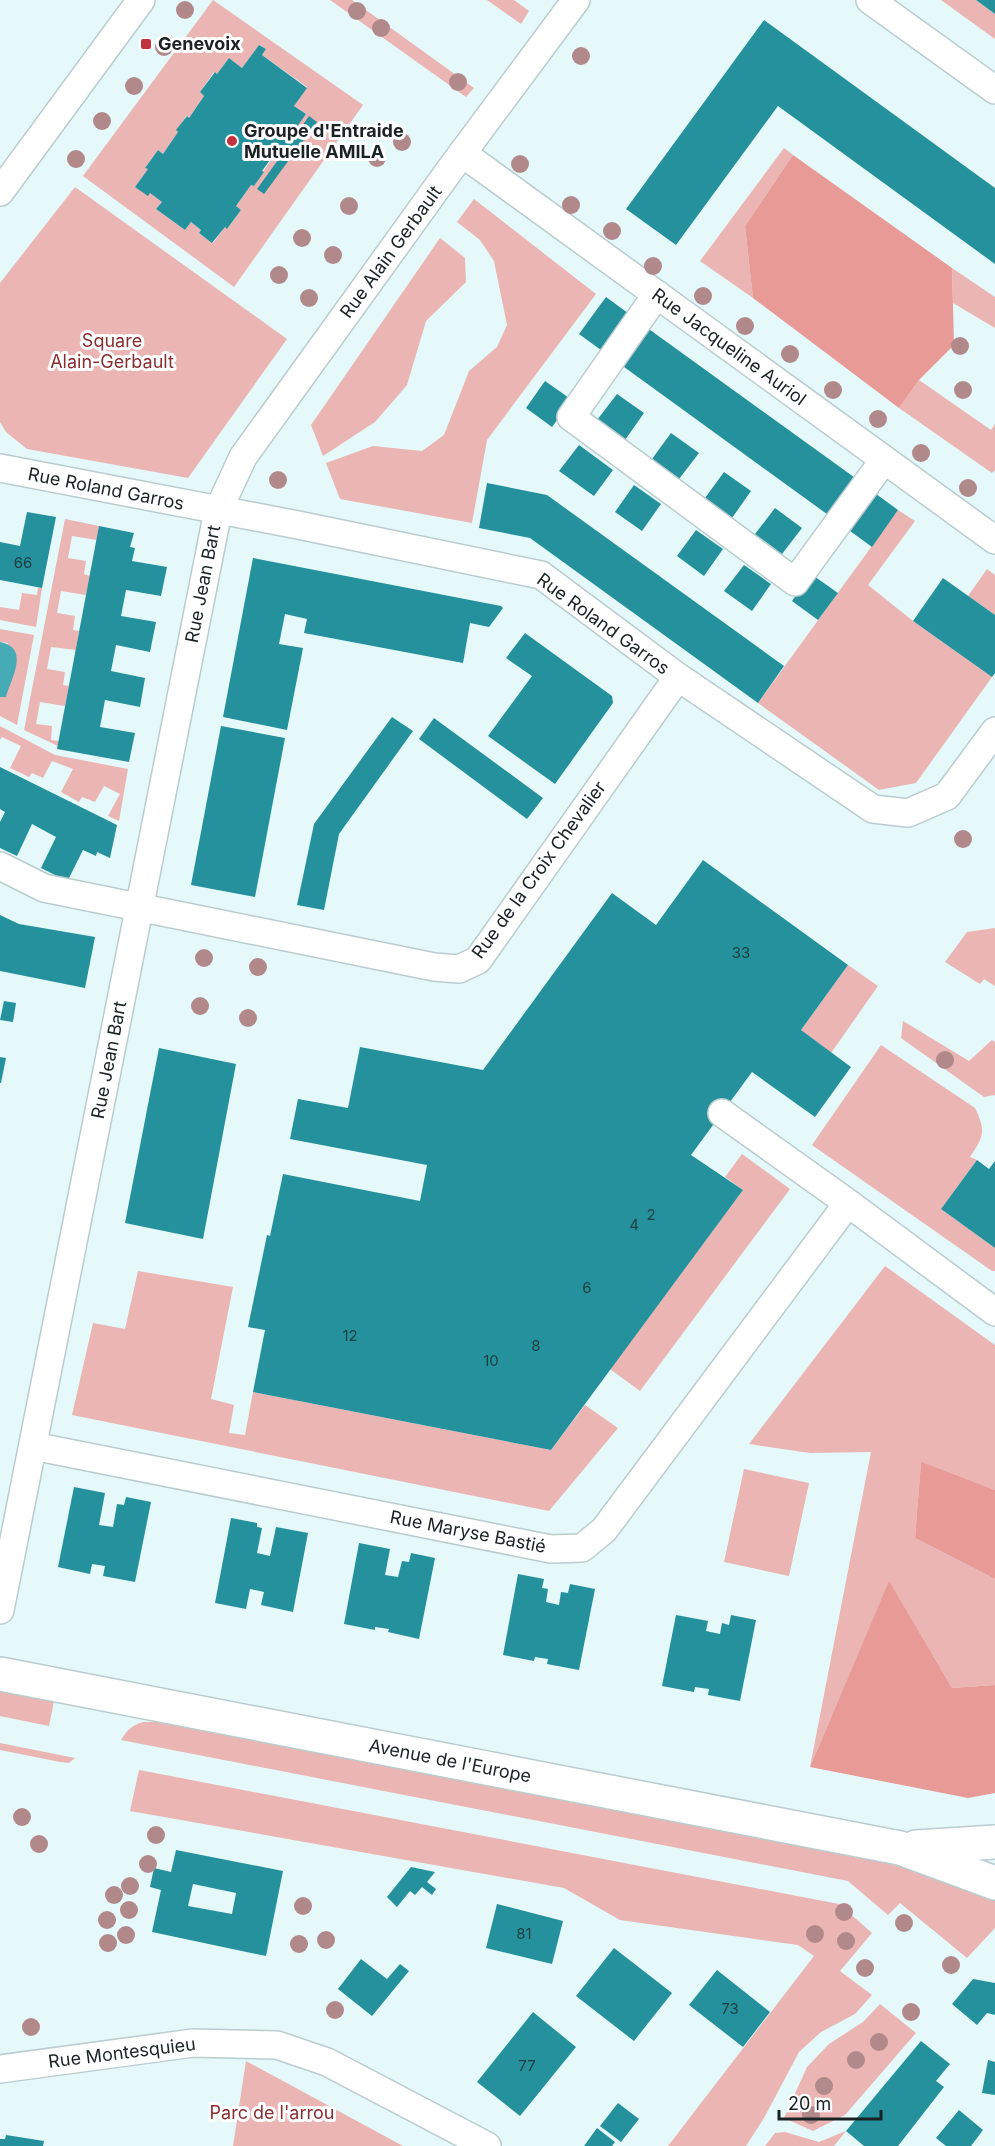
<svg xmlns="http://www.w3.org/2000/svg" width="995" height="2146" viewBox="0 0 995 2146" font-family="Inter,sans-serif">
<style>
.green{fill:#eab5b3;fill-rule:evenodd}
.forest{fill:#e89a97}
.water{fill:#45abb5}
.building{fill:#25919c;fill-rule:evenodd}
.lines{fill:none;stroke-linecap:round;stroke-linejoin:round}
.street-casing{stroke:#baccce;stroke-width:30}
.secondary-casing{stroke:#baccce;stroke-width:36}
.street{stroke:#fff;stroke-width:27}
.secondary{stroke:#fff;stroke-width:33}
.tree{fill:#b2898b}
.poi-dot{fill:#c2323c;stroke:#fff;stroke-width:2}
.labels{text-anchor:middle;stroke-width:6;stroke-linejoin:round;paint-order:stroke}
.number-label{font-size:15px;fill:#1e3e41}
.poi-label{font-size:18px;font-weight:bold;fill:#1b2223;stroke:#fff;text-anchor:start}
.street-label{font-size:18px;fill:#1b2223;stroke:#fff}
.park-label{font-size:18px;fill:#882e30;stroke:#fff}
</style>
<rect width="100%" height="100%" fill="#e5f8fa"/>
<path class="green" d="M213 0 363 105 234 287 83 176ZM259 45 266 49 262 55 307 87 294 106 306 114 278 149 254 186 251 185 236 206 241 210 228 228 225 227 213 243 199 233 201 230 191 222 185 230 156 209 162 202 150 193 135 187 148 169 145 168 158 150 163 154 178 132 177 130 186 116 189 118 204 96 200 92 214 72 217 74 229 58 242 68Z
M330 0H352L474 88 466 97Z
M487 0H514L529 11 521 24Z
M941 0H976L995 14V39Z
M784 148 793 155 745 226 753 298 700 261Z
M75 187 287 339 188 478 27 449 6 432 0 422V283Z
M474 199 596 294 487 440 472 523 340 499 326 463 373 446 422 451 444 435 469 371 497 347 507 325 494 261 480 240 457 222Z
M440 238 465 258 466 282 426 321 407 385 375 422 323 456 311 425Z
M952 268 995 297V328L953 303Z
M919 380 991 430 995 424V470L992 473 899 408Z
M898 510 915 521 868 585 913 621 992 677 916 783 879 790 758 703Z
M65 519 99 526 97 540 72 536 68 558 86 561 84 574 90 576 86 595 61 591 57 613 75 616 73 630 79 631 76 650 51 647 47 669 65 672 63 685 69 686 65 706 40 702 36 724 52 726 51 740 59 741 58 746 24 730Z
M987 569 995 575V615L968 596Z
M38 588H42L36 627 0 620V607L19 610 22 593 37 595Z
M0 629 34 635 17 725 0 716V697L6 696 8 643 0 642Z
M0 726 55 755 128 769 119 821 108 816 120 794 104 786 95 802 82 797 79 802 61 792 73 769 52 761 43 778 32 773 29 777 10 768 21 746 2 737 0 740Z
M995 928V986L984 979 980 984 945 962 967 932Z
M848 965 878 986 831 1053 801 1030Z
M903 1021 969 1061 992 1040 995 1042V1095L984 1097 901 1038Z
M881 1045 975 1108C986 1131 984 1136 970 1157L977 1160 941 1209 995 1248V1271H992L812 1145Z
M742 1154 790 1189 640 1391 610 1369 743 1190 725 1177Z
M885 1266 995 1345V1490L921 1463 915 1538 995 1579V1685L952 1688 889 1582 810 1767 871 1452 810 1453 749 1444Z
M138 1271 233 1287 211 1399 234 1405 229 1433 245 1435 253 1392 551 1450 585 1405 618 1428 549 1511 72 1415 93 1323 125 1329Z
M744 1469 809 1483 789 1576 724 1562Z
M0 1690 54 1701 49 1726 0 1716Z
M143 1722H157L891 1864 995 1896V1928L967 1958 900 1903 888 1915 848 1881 121 1740C127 1730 132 1725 143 1722Z
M0 1743 75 1758 69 1763 60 1762 0 1750Z
M139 1770 839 1904 872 1933 840 1971 872 1995 855 2014 821 2032 799 2052 764 2118 746 2146H668L814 1956 798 1945 620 1920 564 1888 130 1811Z
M880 2004 916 2033 845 2115 813 2131 784 2118 807 2067 829 2044 863 2022Z
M246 2061 403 2146H233Z
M846 2131 834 2146H765L775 2133 785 2132 819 2142Z"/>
<path class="forest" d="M793 155 952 268 954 345 919 380 899 408 753 298 745 226Z
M921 1462 995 1490V1579L915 1538Z
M889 1581 952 1688 995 1685V1793L968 1798 810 1767Z"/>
<path class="water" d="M0 642C30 648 12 677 6 697H0Z"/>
<path class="building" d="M976 0H995V14Z
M764 20 995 188V264L778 106 676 245 626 209Z
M259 45 266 49 262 55 307 88 294 106 306 114 294 131 297 133 309 116 317 122 264 194 257 189 283 153 278 149 262 171 264 172 254 186 251 185 236 206 241 210 227 229 225 227 212 243 199 233 201 230 191 222 185 230 156 209 162 202 150 193 148 196 135 187 148 169 145 168 158 150 163 154 178 132 176 130 187 116 189 118 204 96 200 92 215 72 217 74 229 58 242 68Z
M606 297 632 316 605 353 579 334Z
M646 327 858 480 831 517 620 364Z
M545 381 572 400 552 427 526 408Z
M617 394 644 413 625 440 597 420Z
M671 433 699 453 679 479 652 459Z
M579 445 613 470 594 496 559 471Z
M724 472 751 491 732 518 705 498Z
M487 483 547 495 784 666 758 703 530 538 479 528Z
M634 485 661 504 642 531 615 512Z
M872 491 898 510 872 547 846 528Z
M775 508 802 528 782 554 755 534Z
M27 512 56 517 42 588 0 580V542L20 546Z
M99 526 134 533 130 547 135 548 132 561 167 567 161 596 126 590 121 616 156 622 150 652 116 645 111 671 145 678 140 707 105 700 100 727 135 733 129 762 57 749Z
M696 530 723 549 704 576 677 556Z
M253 558 501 606 503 608 489 627 470 623 463 663 304 633 307 619 285 614 279 644 303 648 287 730 223 717Z
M744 565 771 584 752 611 724 591Z
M811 574 838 593 818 620 792 601Z
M943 578 995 615V673L992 677 913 621Z
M525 633 612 696 613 703 555 784 488 736 532 676 506 658Z
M392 717 413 731 339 834 324 910 297 905 314 824Z
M434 718 543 798 527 819 419 739Z
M221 726 285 738 255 897 191 885Z
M0 767 117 825 110 858 97 852 96 856 83 850 69 878 57 876 41 868 56 837 32 824 17 856 0 848V822L5 812 0 809Z
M703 860 848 965 801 1030 851 1067 815 1117 752 1072 691 1155 743 1190 551 1450 253 1392 265 1330 248 1327 267 1235 270 1236 283 1174 420 1201 427 1165 290 1139 298 1099 348 1108 360 1047 483 1070 612 893 656 925Z
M0 915 19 924 95 937 85 988 0 971Z
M4 1001 16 1003 13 1022 0 1020Z
M159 1048 236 1064 203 1239 125 1223Z
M0 1057 6 1058 1 1083H0Z
M977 1160 989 1169 995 1161V1248L941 1209Z
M74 1487 105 1493 99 1525 113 1527 117 1504 124 1505 126 1497 151 1502 135 1582 103 1576 105 1566 92 1564 90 1574 58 1567Z
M231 1518 257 1523V1527L262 1528 257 1553 270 1556 276 1527 308 1533 293 1612 261 1605 264 1592 250 1589 246 1609 215 1603Z
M359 1543 390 1549 385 1575 398 1577 402 1561 409 1562 411 1553 435 1558 419 1639 388 1632 389 1629 375 1627V1630L344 1624Z
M518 1574 544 1579 542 1588 548 1589 546 1602 559 1605 561 1592 568 1593 570 1584 595 1589 579 1670 547 1664 548 1659 535 1657 534 1661 503 1655Z
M676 1615 708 1621 706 1631 720 1634 722 1623 729 1625 731 1615 756 1620 740 1701 708 1695 709 1689 695 1687 694 1692 662 1686Z
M176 1850 283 1871 266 1956 152 1932 161 1890 150 1887 154 1868 171 1872ZM193 1884 236 1893 232 1914 188 1906Z
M411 1867 435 1872 427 1882 436 1889 432 1895 422 1887 415 1895 410 1891 397 1907 387 1897Z
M497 1904 563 1921 552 1964 486 1948Z
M614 1948 672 1993 634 2041 576 1996Z
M361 1959 387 1979 400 1964 409 1971 372 2016 338 1989Z
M717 1970 770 2012 743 2047 689 2005Z
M973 1979 995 1983V2015L987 2013 977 2025 952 2004Z
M533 2012 576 2047 520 2116 477 2082Z
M921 2041 950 2064 936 2081 944 2087 898 2146H864L846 2131Z
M988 2060 995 2062V2095L982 2093Z
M618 2103 639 2119 621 2142 600 2126Z
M959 2110 983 2130 971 2146H946L936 2138Z
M597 2128 615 2142 612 2146H584Z
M6 2135 44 2141 43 2146H0V2139H5Z"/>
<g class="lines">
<defs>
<path id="street" d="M870 0 995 90
M462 153 995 540
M0 192 141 0
M657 294 571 417 795 582 884 460
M0 468 298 525 541 575 678 677 873 809 908 813 947 796 995 731
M0 866 44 888 434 967 459 969 478 960 678 677
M722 1113 848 1203 995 1312
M33 1446 551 1549 582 1548 604 1530 848 1203
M0 1610 218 511 243 457 452 167 576 0
M0 2069 193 2043 277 2045 327 2062 487 2146"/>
<path id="secondary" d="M0 1674 900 1848 995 1883
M916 1847 995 1842"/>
</defs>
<use href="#street" class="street-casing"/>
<use href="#secondary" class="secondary-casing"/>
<use href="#street" class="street"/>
<use href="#secondary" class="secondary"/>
</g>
<g class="tree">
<circle cx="185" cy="10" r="9"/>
<circle cx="357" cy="11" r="9"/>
<circle cx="381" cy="28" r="9"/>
<circle cx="164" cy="47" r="9"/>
<circle cx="581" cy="56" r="9"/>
<circle cx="458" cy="82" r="9"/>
<circle cx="134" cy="86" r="9"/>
<circle cx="102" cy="121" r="9"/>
<circle cx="402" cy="142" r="9"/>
<circle cx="377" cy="158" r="9"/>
<circle cx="76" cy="159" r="9"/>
<circle cx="520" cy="164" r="9"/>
<circle cx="571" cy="205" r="9"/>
<circle cx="349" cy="206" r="9"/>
<circle cx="612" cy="231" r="9"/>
<circle cx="302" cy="238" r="9"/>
<circle cx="333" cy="255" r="9"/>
<circle cx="653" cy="266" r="9"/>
<circle cx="279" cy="275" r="9"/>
<circle cx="703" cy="296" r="9"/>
<circle cx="309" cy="298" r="9"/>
<circle cx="745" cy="326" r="9"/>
<circle cx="960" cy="346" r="9"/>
<circle cx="790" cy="354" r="9"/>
<circle cx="833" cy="390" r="9"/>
<circle cx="963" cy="390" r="9"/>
<circle cx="878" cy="419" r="9"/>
<circle cx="921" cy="453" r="9"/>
<circle cx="278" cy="480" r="9"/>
<circle cx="968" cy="488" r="9"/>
<circle cx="963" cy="839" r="9"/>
<circle cx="204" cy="958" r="9"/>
<circle cx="258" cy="967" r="9"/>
<circle cx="200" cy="1006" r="9"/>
<circle cx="248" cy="1018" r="9"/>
<circle cx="945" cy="1060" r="9"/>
<circle cx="22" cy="1817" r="9"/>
<circle cx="156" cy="1835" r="9"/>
<circle cx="39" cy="1844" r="9"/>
<circle cx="148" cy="1864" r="9"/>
<circle cx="130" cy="1886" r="9"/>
<circle cx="114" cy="1895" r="9"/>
<circle cx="303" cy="1906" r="9"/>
<circle cx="129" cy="1910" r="9"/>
<circle cx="844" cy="1912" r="9"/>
<circle cx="107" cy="1920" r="9"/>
<circle cx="904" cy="1923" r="9"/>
<circle cx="815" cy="1934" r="9"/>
<circle cx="126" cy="1935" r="9"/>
<circle cx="326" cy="1940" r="9"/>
<circle cx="846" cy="1941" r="9"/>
<circle cx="108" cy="1943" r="9"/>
<circle cx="299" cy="1944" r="9"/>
<circle cx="951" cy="1965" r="9"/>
<circle cx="865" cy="1968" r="9"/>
<circle cx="335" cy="2010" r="9"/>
<circle cx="911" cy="2012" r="9"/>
<circle cx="31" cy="2027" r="9"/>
<circle cx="879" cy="2042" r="9"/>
<circle cx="856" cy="2060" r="9"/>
<circle cx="824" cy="2086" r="9"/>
<circle cx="811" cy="2115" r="9"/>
</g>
<g class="poi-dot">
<rect x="140" y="38" width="12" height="12" rx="3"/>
<circle cx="232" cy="141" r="6"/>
</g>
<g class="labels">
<g class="number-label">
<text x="23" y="568">66</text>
<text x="741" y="958">33</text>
<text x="651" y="1220">2</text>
<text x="634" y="1230">4</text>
<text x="587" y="1293">6</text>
<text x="350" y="1341">12</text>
<text x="536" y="1351">8</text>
<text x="491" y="1366">10</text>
<text x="524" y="1939">81</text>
<text x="730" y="2014">73</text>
<text x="527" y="2071">77</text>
</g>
<g class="poi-label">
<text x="158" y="50">Genevoix</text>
<text x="244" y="137">Groupe d'Entraide<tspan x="244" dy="21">Mutuelle AMILA</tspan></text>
</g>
<g class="street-label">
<text transform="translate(391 252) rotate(-54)" y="6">Rue Alain Gerbault</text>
<text transform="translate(729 347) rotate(36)" y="6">Rue Jacqueline Auriol</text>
<text transform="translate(106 489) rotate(11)" y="6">Rue Roland Garros</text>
<text transform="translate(203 584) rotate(-79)" y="6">Rue Jean Bart</text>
<text transform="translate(603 624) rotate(36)" y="6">Rue Roland Garros</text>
<text transform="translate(539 870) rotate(-54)" y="6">Rue de la Croix Chevalier</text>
<text transform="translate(109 1060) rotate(-79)" y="6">Rue Jean Bart</text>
<text transform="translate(468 1532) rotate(11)" y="6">Rue Maryse Bastié</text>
<text transform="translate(450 1761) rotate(11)" y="6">Avenue de l'Europe</text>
<text transform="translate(122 2053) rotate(-7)" y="6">Rue Montesquieu</text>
</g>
<g class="park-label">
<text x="112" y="347">Square<tspan x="112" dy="21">Alain-Gerbault</tspan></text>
<text x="272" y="2119">Parc de l'arrou</text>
</g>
</g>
<path d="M779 2110v9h102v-9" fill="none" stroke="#1b2223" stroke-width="3"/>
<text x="788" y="2110" font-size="18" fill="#1b2223" stroke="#ffffff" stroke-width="4.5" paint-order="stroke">20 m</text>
</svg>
